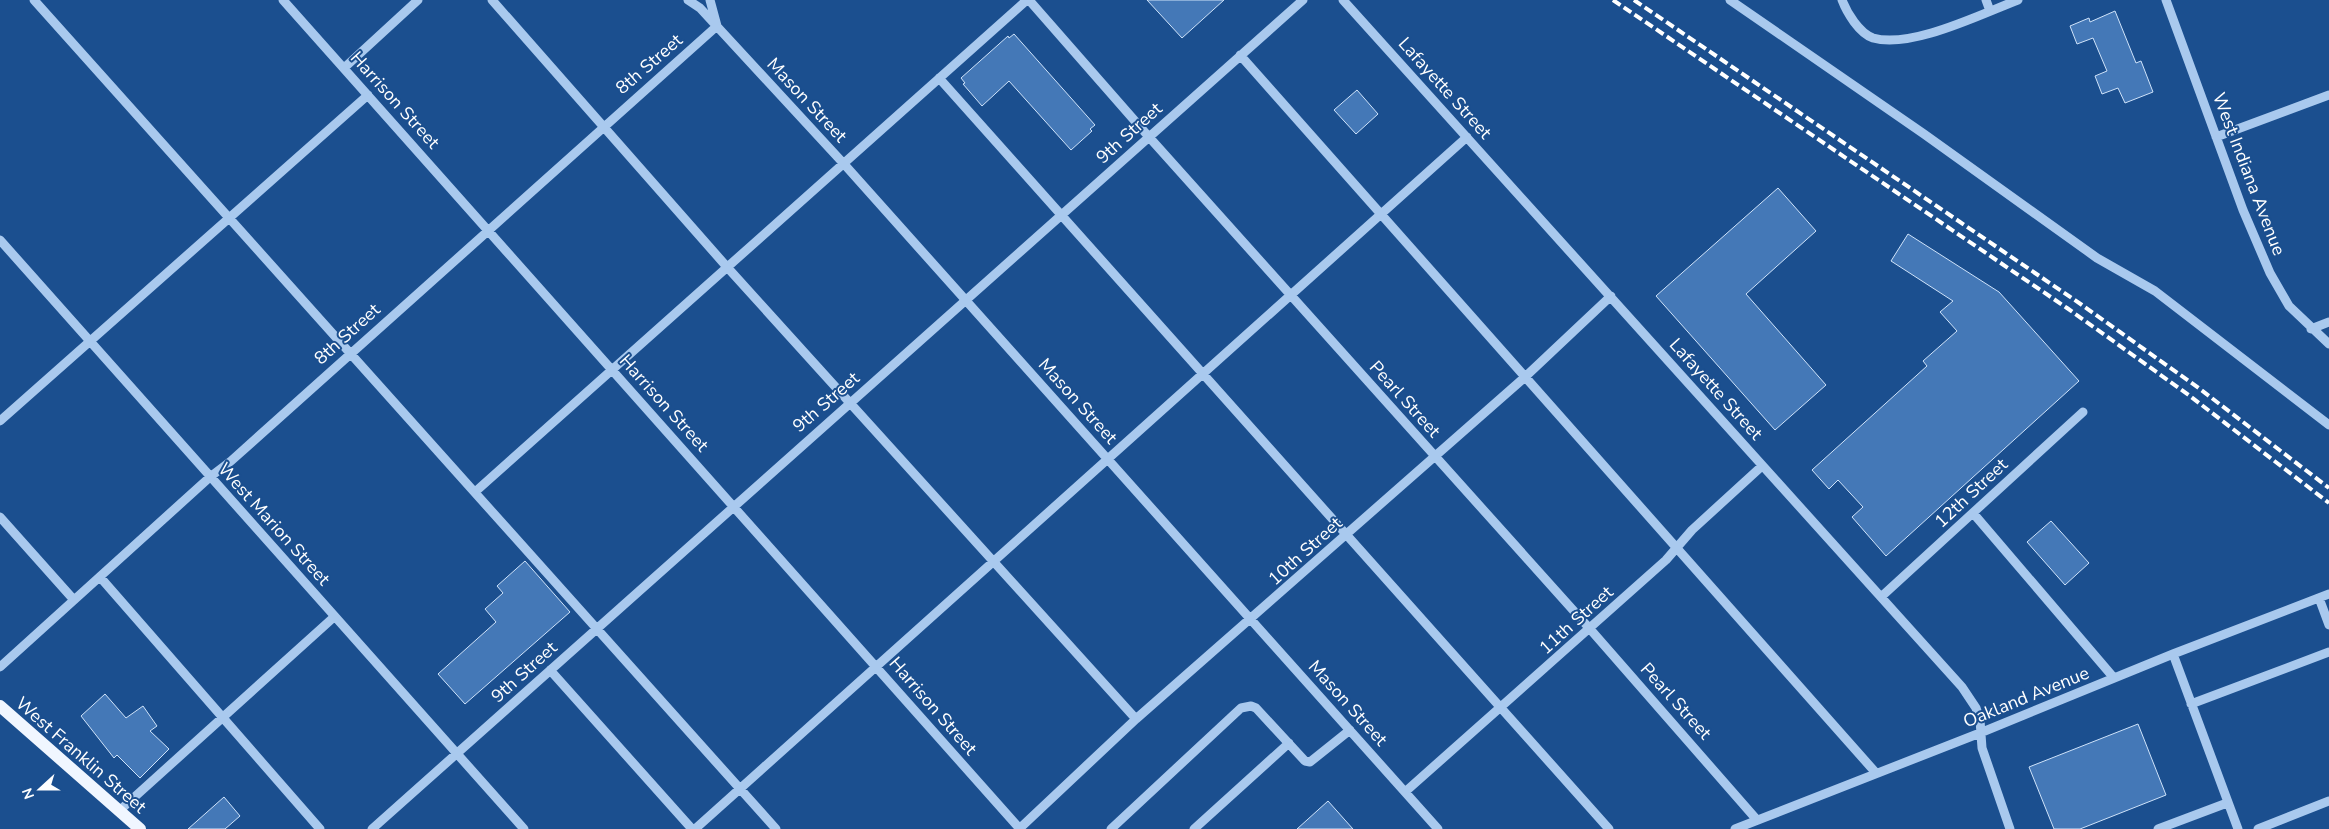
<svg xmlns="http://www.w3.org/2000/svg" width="2329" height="829" viewBox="0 0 2329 829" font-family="'Nunito Sans',sans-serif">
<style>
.building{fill:#4478b7;stroke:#cfe3fa}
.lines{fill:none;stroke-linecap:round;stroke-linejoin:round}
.minor{stroke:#a9c9ee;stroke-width:9}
.major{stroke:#f0f6ff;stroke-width:12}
.rail{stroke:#fff;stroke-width:4;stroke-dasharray:9 4;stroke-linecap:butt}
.labels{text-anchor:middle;stroke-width:4;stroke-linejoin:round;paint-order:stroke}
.street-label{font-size:18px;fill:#fff;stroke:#1b4f8f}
</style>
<rect width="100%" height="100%" fill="#1b4f8f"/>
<path class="building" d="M1147 0H1224L1182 38Z
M2115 11 2136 63 2141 61 2153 92 2125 103 2118 88 2102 94 2095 76 2107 71 2093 38 2077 44 2070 26 2089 18 2090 22Z
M1014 34 1095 125 1090 129 1092 131 1071 150 1009 81 982 106 963 84 965 83 961 78 1008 36 1009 38Z
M1357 90 1378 114 1356 134 1334 110Z
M1778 188 1816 231 1746 294 1826 385 1775 430 1656 296Z
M1908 234 1999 292 2079 381 1886 556 1852 517 1863 507 1838 480 1829 489 1812 470 1927 366 1923 361 1957 331 1940 312 1953 301 1891 261Z
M2051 521 2089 563 2065 585 2027 542Z
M525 561 570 612 465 704 438 674 496 622 485 609 503 593 497 586Z
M105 694 126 718 143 706 157 726 150 731 169 749 140 778 117 755 114 758 81 716Z
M2138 724 2166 795 2080 829H2054L2029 767Z
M224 797 240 816 225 829H188Z
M1328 801 1353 829H1297Z"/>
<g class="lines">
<path class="minor" d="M34 0 776 829
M283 0 1020 829
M492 0 727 267 1136 719
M688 0 700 8 844 164 1438 829
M1029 0 1149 137 1590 629 1757 820
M1343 0 1962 687 1976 708 1980 720 1982 748 2010 829
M1730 0 1924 134 2097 258 2155 291 2329 425
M1842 0C1847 13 1859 33 1873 38 1911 49 1981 14 2018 0
M1986 0 1990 11
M2166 0 2243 210 2270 273 2289 306 2329 344
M1240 55 1876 773
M344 68 418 0
M939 78 1609 829
M2216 137 2329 95
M0 240 524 829
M2311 329 2329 322
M0 421 368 95
M475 492 1027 0
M1973 513 2114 678
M0 517 74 600
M100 577 320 829
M1881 597 2083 412
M2319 598 2329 625
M2173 654 2238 829
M0 667 210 477 231 461 717 26 710 0
M550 670 692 829
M2191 704 2329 652
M1405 792 1666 560 1692 530 1762 466
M119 811 334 617
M372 829 1303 0
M695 829 1467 137
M1019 829 1136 719 1524 378 1611 296
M1111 829 1241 708 1251 706 1256 708 1305 761 1310 762 1350 730
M1194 829 1289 743
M1735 829 1980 733 2173 654 2329 594
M2158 829 2227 803
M2258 829 2329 801"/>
<path class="major" d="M0 706 140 829"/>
<path class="rail" d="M1613 0 2067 308 2190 396 2329 503
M1634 0 2082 305 2200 389 2329 488"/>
</g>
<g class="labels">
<g class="street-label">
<text transform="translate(649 64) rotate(-41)" y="6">8th Street</text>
<text transform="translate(1445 88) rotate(48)" y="6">Lafayette Street</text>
<text transform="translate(395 100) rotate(48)" y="6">Harrison Street</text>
<text transform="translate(807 100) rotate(47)" y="6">Mason Street</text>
<text transform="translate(1129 133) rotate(-42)" y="6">9th Street</text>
<text transform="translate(2249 174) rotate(69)" y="6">West Indiana Avenue</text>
<text transform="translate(347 334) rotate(-42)" y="6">8th Street</text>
<text transform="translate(1716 389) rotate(48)" y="6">Lafayette Street</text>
<text transform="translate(1405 399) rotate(48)" y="6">Pearl Street</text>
<text transform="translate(1078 401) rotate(48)" y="6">Mason Street</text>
<text transform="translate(826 402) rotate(-41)" y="6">9th Street</text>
<text transform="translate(664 403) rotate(48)" y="6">Harrison Street</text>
<text transform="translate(1971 493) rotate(-43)" y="6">12th Street</text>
<text transform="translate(274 524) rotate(48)" y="6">West Marion Street</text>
<text transform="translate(1305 551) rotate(-42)" y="6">10th Street</text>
<text transform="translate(1576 620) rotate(-42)" y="6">11th Street</text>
<text transform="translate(524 672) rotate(-42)" y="6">9th Street</text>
<text transform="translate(2026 697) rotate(-22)" y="6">Oakland Avenue</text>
<text transform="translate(1676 701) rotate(48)" y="6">Pearl Street</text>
<text transform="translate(1348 703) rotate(48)" y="6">Mason Street</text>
<text transform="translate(933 706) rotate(49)" y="6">Harrison Street</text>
<text transform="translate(81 755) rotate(41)" y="6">West Franklin Street</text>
</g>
</g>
<g transform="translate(40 789) rotate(249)" stroke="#1b4f8f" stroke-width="4" paint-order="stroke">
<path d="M0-4L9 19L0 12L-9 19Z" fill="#ffffff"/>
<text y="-8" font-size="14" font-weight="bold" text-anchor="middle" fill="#ffffff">N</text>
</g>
</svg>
